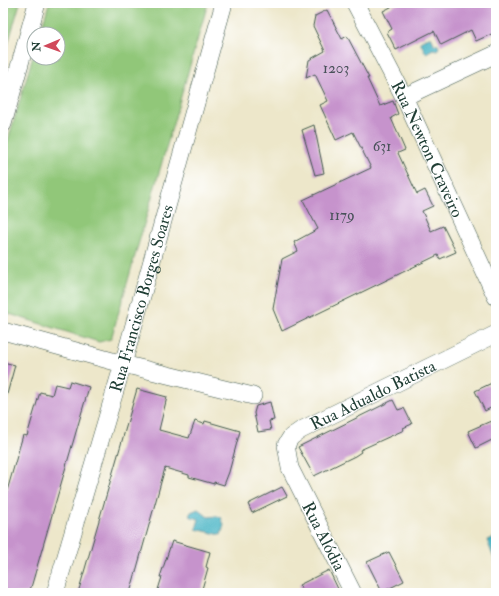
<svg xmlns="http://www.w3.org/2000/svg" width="499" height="596" viewBox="0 0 499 596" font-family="'IM FELL Double Pica',serif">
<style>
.green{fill:#91c779;stroke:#588256}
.water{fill:#47b4c4;stroke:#33787c}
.building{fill:#c693cc}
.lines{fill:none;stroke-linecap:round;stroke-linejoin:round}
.street-casing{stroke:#3e564a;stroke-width:18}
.street{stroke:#fff;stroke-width:17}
.labels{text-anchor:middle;stroke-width:3;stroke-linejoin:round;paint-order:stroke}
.number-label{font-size:15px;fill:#49525a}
.street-label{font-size:17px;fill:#1f3d34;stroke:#fff}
</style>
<rect width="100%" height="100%" fill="#fff"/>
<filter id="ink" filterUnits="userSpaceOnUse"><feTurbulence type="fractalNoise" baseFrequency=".025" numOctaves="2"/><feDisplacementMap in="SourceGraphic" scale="8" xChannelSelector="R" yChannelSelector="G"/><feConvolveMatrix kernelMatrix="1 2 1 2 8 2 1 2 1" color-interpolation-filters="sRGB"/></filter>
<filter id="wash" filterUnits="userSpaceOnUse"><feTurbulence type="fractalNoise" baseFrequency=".012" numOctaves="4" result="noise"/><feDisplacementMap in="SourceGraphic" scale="16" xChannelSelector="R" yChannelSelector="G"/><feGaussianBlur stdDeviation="0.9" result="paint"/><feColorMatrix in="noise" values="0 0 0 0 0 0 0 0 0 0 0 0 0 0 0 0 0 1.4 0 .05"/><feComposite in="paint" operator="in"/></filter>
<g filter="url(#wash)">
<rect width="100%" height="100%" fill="#ede7ca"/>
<path class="green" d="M3 3H20L3 61Z
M49 3H208L111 339 99 342 3 312V157L34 53V58H58V34H40Z"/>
<path class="water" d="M431 36 434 44 438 45 439 48 437 50 433 49 426 53 420 42Z
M198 509 208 517 217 516 221 517 224 525 221 535 196 529 199 519 189 516 191 512Z
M496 537V564L487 540Z"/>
<g id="blocks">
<path class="building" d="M399 3H496V32L476 41 471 30 441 45 434 31 396 50 387 32 392 29 383 11Z
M327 10 342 39 347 36 369 78H367L380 106 393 101 398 114 391 118 405 150 398 153 417 194 425 190 433 206 422 211 431 231 443 226 456 252 440 259 438 255 282 331 273 309 282 259 298 251 294 242 318 229 303 200 371 168 353 132 336 140 320 105 328 101 315 74 306 78 309 60 325 51 313 26 315 16Z
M314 125 324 173 315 175 302 130Z
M3 362 15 365 6 398H3Z
M70 381 89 387 32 584 29 593H3V505L23 435 27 436 40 392 52 395 55 384 68 387Z
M496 381V405L485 411 475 391Z
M137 389 167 397 159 430 189 438 195 421 204 424 205 421 240 431 229 472 224 485 214 482V484L189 477V475L165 468 130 593H78Z
M393 400 398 410 404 408 412 424 403 428 404 430 360 450 361 452 355 456 314 476 298 447Z
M270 402 274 420 269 421 271 430 258 432 254 413 256 406Z
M491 421 496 432V438L476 448 468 431Z
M282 487 287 496 252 513 248 504Z
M172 541 210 552 206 567 208 568 202 589H200L198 593H157L162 577H160Z
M389 552 404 581 382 592 367 562Z
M329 570 340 593H304L299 585Z"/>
</g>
</g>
<g filter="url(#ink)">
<use href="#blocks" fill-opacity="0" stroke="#3e564a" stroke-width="1"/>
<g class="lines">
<defs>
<g id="street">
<path id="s1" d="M355 3 404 97 496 297"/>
<path d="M404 97 496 54"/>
<path d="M3 124 37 3"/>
<path d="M3 331 123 364 253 396"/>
<path id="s2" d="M55 593 123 364 224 3"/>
<path id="s3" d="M353 593 290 468 286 445 291 437 301 430 496 334"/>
</g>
</defs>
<use href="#street" class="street-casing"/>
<use href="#street" class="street"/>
</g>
</g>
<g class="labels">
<g class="number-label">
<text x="336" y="73">1203</text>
<text x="382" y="151">631</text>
<text x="342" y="220">1179</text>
</g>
<g class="street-label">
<text dy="6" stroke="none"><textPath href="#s1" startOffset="163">Rua Newton Craveiro</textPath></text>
<text dy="6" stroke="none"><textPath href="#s2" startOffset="307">Rua Francisco Borges Soares</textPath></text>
<text dy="6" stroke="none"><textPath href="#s3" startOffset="265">Rua Adualdo Batista</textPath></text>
<text transform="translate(324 536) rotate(63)" y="6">Rua Alódia</text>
</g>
</g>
<rect width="499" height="596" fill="none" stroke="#fff" stroke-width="16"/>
<g transform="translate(46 46) rotate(268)"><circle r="19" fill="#ffffff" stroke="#a5b1ae"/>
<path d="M0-3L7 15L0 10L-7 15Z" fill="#d1495b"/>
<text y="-6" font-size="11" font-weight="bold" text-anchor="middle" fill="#1f3d34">N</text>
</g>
</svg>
